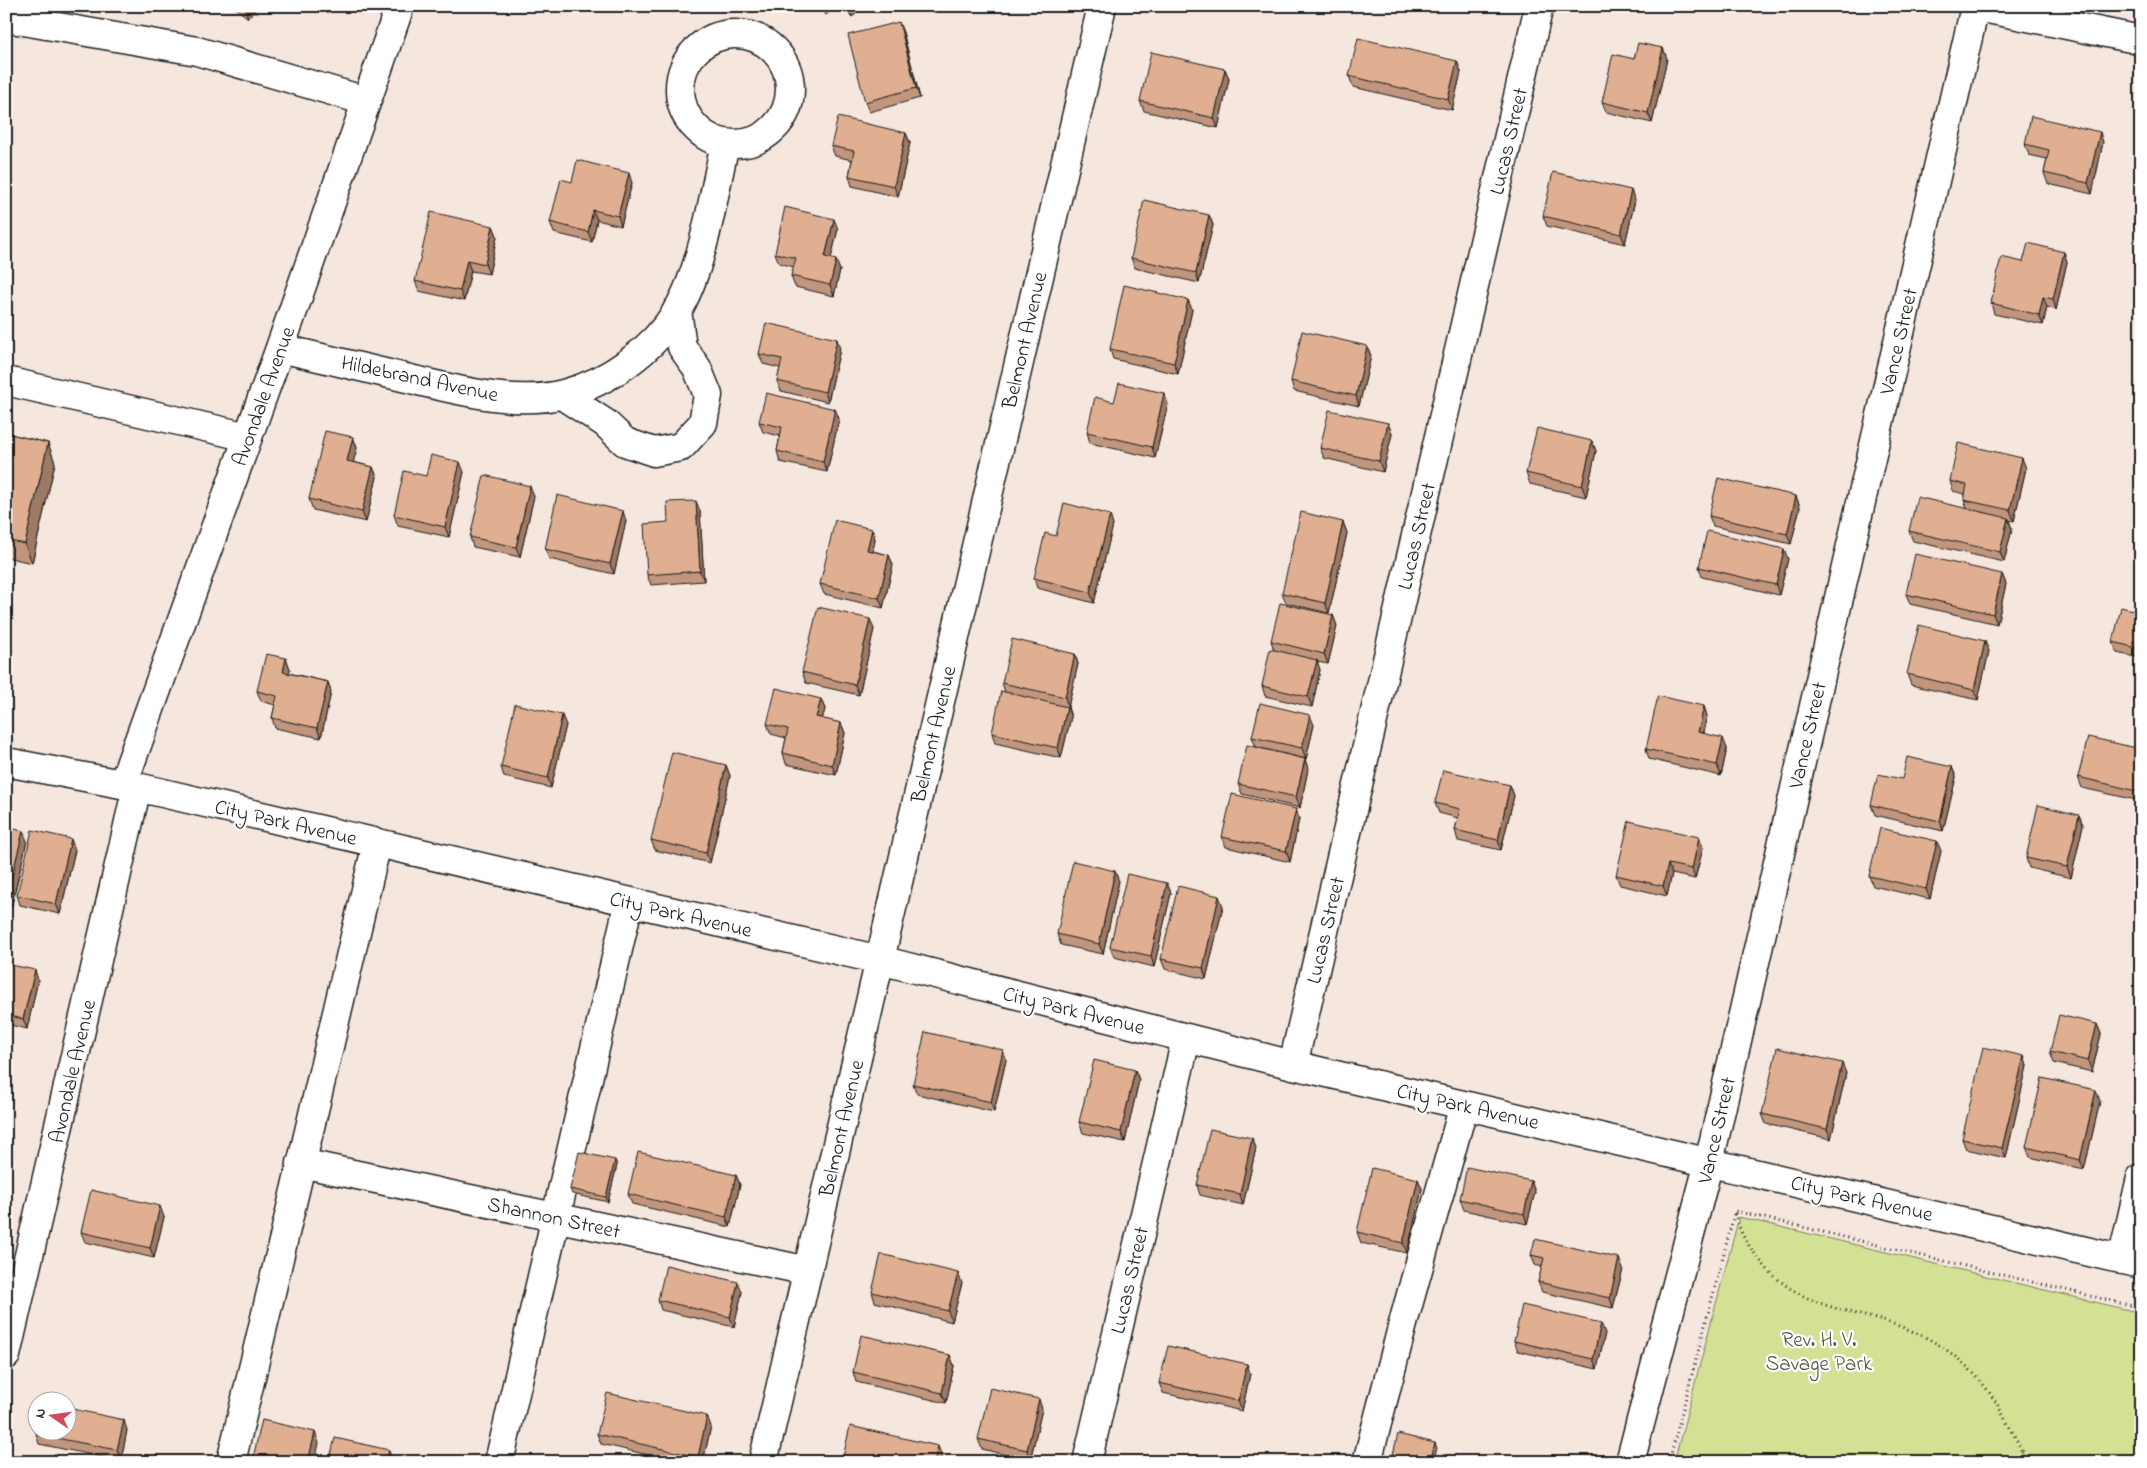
<svg xmlns="http://www.w3.org/2000/svg" width="2147" height="1468" viewBox="0 0 2147 1468" font-family="'Indie Flower',sans-serif">
<style>
.green{fill:#d2e194;stroke:#777e58}
.lines{fill:none;stroke-linecap:round;stroke-linejoin:round}
.minor-casing{stroke:#1c1c1c;stroke-width:31}
.major-casing{stroke:#1c1c1c;stroke-width:31}
.path{stroke:#1c1c1c;stroke-width:3;stroke-dasharray:1 4;stroke-linecap:butt}
.minor{stroke:#fff;stroke-width:28}
.major{stroke:#fff;stroke-width:28}
.wall{fill:#c1967d;stroke:#1c1c1c}
.shaded-wall{fill:#9d7a66;stroke:#1c1c1c}
.building{fill:#e0af91;stroke:#1c1c1c}
.labels{text-anchor:middle;stroke-width:4.5;stroke-linejoin:round;paint-order:stroke}
.street-label{font-size:21px;fill:#1c1c1c;stroke:#fff}
.park-label{font-size:21px;fill:#535740;stroke:#fff}
</style>
<rect width="100%" height="100%" fill="#f6e7de"/>
<filter id="ink" filterUnits="userSpaceOnUse"><feTurbulence type="fractalNoise" baseFrequency=".02" numOctaves="2"/><feDisplacementMap in="SourceGraphic" scale="10" xChannelSelector="R" yChannelSelector="G"/><feConvolveMatrix kernelMatrix="1 2 1 2 8 2 1 2 1" color-interpolation-filters="sRGB"/></filter>
<g filter="url(#ink)">
<path class="green" d="M1739 1217 2141 1313V1462H1674Z"/>
<g class="lines">
<defs>
<path id="minor" d="M6 18 197 51 366 101
M680 89a55 55 0 1 1 110 0a55 55 0 1 1-110 0Z
M280 348C321 358 361 367 402 377 449 388 515 407 563 394 608 383 653 350 677 311 703 269 714 192 725 144
M6 381 248 437
M562 395 605 423 625 442 654 452 681 447 703 423 708 395 697 368 682 347 677 310
M6 762 137 787 880 960 1293 1065 2141 1264
M123 784 280 348 400 6
M1293 1065 1539 6
M301 1163 808 1271
M2122 1260 2141 1178
M6 1355 137 787
M231 1462 377 843
M499 1462 629 902
M763 1462 1102 6
M1087 1462 1186 1039
M1367 1462 1405 1316 1464 1105
M1630 1462 1709 1162 1975 7"/>
<path id="major" d="M1973 6 2141 40"/>
</defs>
<use href="#minor" class="minor-casing"/>
<use href="#major" class="major-casing"/>
<path class="path" d="M1735 1213C1740 1234 1746 1242 1759 1259 1801 1314 1857 1307 1914 1332 1952 1348 1983 1377 2002 1413 2009 1428 2022 1445 2024 1462
M2022 1451 2031 1462
M1669 1462 1735 1211 2141 1308"/>
<use href="#minor" class="minor"/>
<use href="#major" class="major"/>
</g>
<path class="wall" d="M233 6H258L248 18Z
M818 6H836L826 15Z
M843 6H865L852 17Z
M903 32 920 98 869 112 865 102Z
M1663 48 1667 59 1652 123 1606 112 1602 102 1634 59Z
M1457 61 1461 72 1452 110 1353 87 1349 76Z
M1225 69 1229 79 1218 128 1144 111 1140 101Z
M906 133 910 143 898 197 852 186 849 176 852 160 835 156 831 146Z
M2103 142 2092 194 2048 184 2044 173 2047 159 2029 155 2025 144Z
M572 182 632 183 621 226 597 220 592 242 554 233 550 222Z
M1635 200 1625 244 1547 226 1543 216Z
M1209 215 1213 225 1199 283 1135 268 1131 258Z
M493 226 497 236 489 274 471 271 464 301 419 291 415 281Z
M838 229 831 258 840 270 834 296 795 287 791 276 794 267 779 263 775 253Z
M2064 252 2067 262 2056 310 2047 307 2043 325 1994 314 1991 303 2023 262Z
M1188 300 1192 310 1178 374 1113 359 1110 349Z
M1367 346 1371 356 1359 406 1294 391 1291 381Z
M840 349 828 402 781 391 777 381 780 368 763 364 759 354Z
M1164 393 1168 404 1155 458 1090 443 1087 432 1114 402Z
M835 409 839 419 827 472 780 462 777 451 780 436 763 432 759 422Z
M1388 423 1392 434 1383 472 1324 458 1320 448Z
M6 433 48 443 55 463 32 563 6 557Z
M353 437 357 448 353 462 373 467 377 477 366 522 313 510 309 499Z
M1592 441 1596 451 1586 497 1530 484 1526 473Z
M2026 468 2014 521 2009 520 2012 529 2004 562 1913 541 1909 531 1967 509 1964 500 1965 494 1953 491 1950 481Z
M464 472 449 537 398 526 394 515 426 476Z
M534 496 520 557 473 547 470 537Z
M1796 496 1800 507 1791 544 1713 526 1709 516Z
M700 511 704 581 651 585 647 575Z
M626 521 614 574 549 559 545 549Z
M1343 522 1347 533 1329 613 1286 603 1282 593Z
M1113 525 1094 603 1037 588 1034 578 1056 536Z
M872 529 875 539 873 551 889 555 893 565 883 608 824 594 820 584Z
M1788 559 1779 595 1702 577 1699 567Z
M2002 574 2006 584 1997 624 1910 604 1906 594Z
M2141 612V658L2117 653 2113 642Z
M1333 615 1337 626 1328 664 1317 662 1320 670 1312 707 1265 696 1262 686 1274 650 1271 641Z
M874 629 859 695 806 683 802 672Z
M1989 651 1978 700 1911 685 1907 674Z
M1075 654 1078 664 1068 707 1071 717 1061 758 995 743 992 733 1005 692 1002 683Z
M286 658 290 669 289 673 328 682 331 692 321 738 275 728 272 718 275 705 261 701 257 691Z
M821 699 825 709 822 719 841 723 845 733 836 775 786 764 783 753 786 738 771 734 767 724Z
M1704 706 1707 716 1704 733 1727 748 1721 776 1649 759 1646 749Z
M566 725 551 788 504 777 501 767Z
M1314 725 1306 759 1256 747 1252 737Z
M2141 749V801L2082 788 2078 777Z
M1305 759 1308 769 1300 808 1242 794 1238 784Z
M726 765 730 776 710 863 655 850 651 840Z
M1952 767 1956 777 1943 831 1875 815 1871 805 1902 779Z
M1510 785 1514 796 1501 850 1458 841 1455 830 1458 818 1439 813 1435 803Z
M1296 809 1299 819 1290 862 1226 847 1222 837Z
M2079 815 2083 825 2071 878 2029 868 2026 858Z
M6 827 27 841 11 908 6 907Z
M1699 837 1703 848 1695 879 1672 874 1667 896 1620 885 1616 875Z
M75 850 60 914 20 905 17 895Z
M1941 851 1930 899 1873 886 1869 876Z
M1119 881 1103 954 1061 945 1057 934Z
M1167 883 1171 893 1154 967 1114 957 1110 947Z
M1223 906 1206 979 1165 969 1161 959Z
M6 964 38 980 27 1029 6 1024Z
M2097 1024 2101 1034 2092 1072 2054 1063 2050 1052Z
M2024 1056 2027 1066 2006 1158 1966 1149 1962 1139Z
M1006 1060 994 1112 917 1094 913 1084Z
M1135 1070 1139 1080 1125 1142 1083 1133 1079 1122Z
M1846 1073 1831 1139 1766 1124 1762 1114Z
M2100 1101 2084 1170 2030 1157 2026 1147Z
M1252 1138 1256 1148 1243 1205 1200 1195 1197 1185Z
M617 1165 608 1202 572 1194 570 1189Z
M736 1175 740 1185 730 1227 632 1204 628 1194Z
M1418 1179 1422 1189 1407 1253 1361 1243 1357 1232Z
M1531 1181 1535 1192 1527 1224 1464 1210 1460 1199Z
M164 1217 154 1258 85 1242 81 1232Z
M1531 1255 1623 1269 1613 1308 1542 1292 1538 1282 1542 1267 1535 1265Z
M738 1282 742 1292 734 1327 661 1310 658 1300Z
M962 1283 952 1322 875 1302 872 1292Z
M1605 1333 1597 1369 1518 1351 1514 1341Z
M950 1355 954 1366 946 1403 856 1382 853 1372Z
M1247 1364 1250 1374 1242 1411 1163 1393 1159 1383Z
M1042 1409 1030 1461 982 1449 978 1439Z
M711 1426 703 1462H679L601 1444 597 1434Z
M127 1430 121 1461 39 1444 36 1434Z"/>
<path class="shaded-wall" d="M244 6H258L248 18Z
M822 6H836L826 15Z
M849 6H865L852 17 848 7Z
M899 22 903 32 920 98 916 88Z
M1663 48 1667 59 1652 123 1648 113Z
M1457 61 1461 72 1452 110 1448 99Z
M1225 69 1229 79 1218 128 1214 118Z
M2100 132 2103 142 2092 194 2088 183Z
M906 133 910 143 898 197 894 186Z
M629 173 632 183 621 226 618 216Z
M1631 190 1635 200 1625 244 1621 234Z
M593 210 597 220 592 242 588 232Z
M1209 215 1213 225 1199 283 1196 273Z
M834 219 838 229 829 267 825 257Z
M493 226 497 236 489 274 485 264Z
M2064 252 2067 262 2056 310 2053 299Z
M467 260 471 271 464 301 460 291Z
M836 260 840 270 834 296 830 285Z
M2043 297 2047 307 2043 325 2039 315Z
M1188 300 1192 310 1178 374 1174 363Z
M837 339 840 349 828 402 825 392Z
M1367 346 1371 356 1359 406 1356 396Z
M1164 393 1168 404 1155 458 1152 447Z
M835 409 839 419 827 472 823 462Z
M1388 423 1392 434 1383 472 1379 461Z
M353 437 357 448 351 471 347 461Z
M1592 441 1596 451 1586 497 1582 486Z
M48 443 55 463 32 563 25 544Z
M2022 458 2026 468 2014 521 2010 510Z
M460 462 464 472 449 537 445 527Z
M373 467 377 477 366 522 362 512Z
M530 486 534 496 520 557 516 547Z
M1796 496 1800 507 1791 544 1787 534Z
M696 501 700 511 704 581 700 571Z
M623 511 626 521 614 574 610 564Z
M1110 515 1113 525 1094 603 1090 592Z
M2008 518 2012 529 2004 562 2000 552Z
M1343 522 1347 533 1329 613 1325 603Z
M872 529 875 539 871 560 867 550Z
M1784 549 1788 559 1779 595 1776 585Z
M889 555 893 565 883 608 879 598Z
M2002 574 2006 584 1997 624 1993 614Z
M1333 615 1337 626 1328 664 1324 654Z
M870 619 874 629 859 695 855 685Z
M1985 641 1989 651 1978 700 1974 690Z
M1075 654 1078 664 1068 707 1065 697Z
M286 658 290 669 287 682 283 672Z
M1317 660 1320 670 1312 707 1308 697Z
M328 682 331 692 321 738 317 728Z
M821 699 825 709 820 728 816 717Z
M1704 706 1707 716 1701 742 1698 732Z
M1067 707 1071 717 1061 758 1058 748Z
M562 715 566 725 551 788 548 778Z
M1310 715 1314 725 1306 759 1302 748Z
M841 723 845 733 836 775 832 765Z
M1723 738 1727 748 1721 776 1717 765Z
M1305 759 1308 769 1300 808 1296 797Z
M726 765 730 776 710 863 706 853Z
M1952 767 1956 777 1943 831 1940 821Z
M1510 785 1514 796 1501 850 1498 840Z
M1296 809 1299 819 1290 862 1286 851Z
M2079 815 2083 825 2071 878 2067 867Z
M23 831 27 841 11 908 7 897Z
M1699 837 1703 848 1695 879 1692 869Z
M71 839 75 850 60 914 56 904Z
M1937 841 1941 851 1930 899 1926 889Z
M1668 864 1672 874 1667 896 1663 886Z
M1115 871 1119 881 1103 954 1099 944Z
M1167 883 1171 893 1154 967 1151 956Z
M1219 896 1223 906 1206 979 1203 968Z
M35 970 38 980 27 1029 23 1019Z
M2097 1024 2101 1034 2092 1072 2088 1061Z
M1003 1050 1006 1060 994 1112 991 1102Z
M2024 1056 2027 1066 2006 1158 2002 1148Z
M1842 1063 1846 1073 1831 1139 1827 1129Z
M1135 1070 1139 1080 1125 1142 1121 1132Z
M2096 1090 2100 1101 2084 1170 2080 1160Z
M1252 1138 1256 1148 1243 1205 1240 1194Z
M615 1160 617 1165 608 1202 606 1197Z
M736 1175 740 1185 730 1227 726 1217Z
M1418 1179 1422 1189 1407 1253 1403 1243Z
M1531 1181 1535 1192 1527 1224 1524 1214Z
M160 1206 164 1217 154 1258 150 1248Z
M1619 1258 1623 1269 1613 1308 1610 1298Z
M958 1273 962 1283 952 1322 948 1311Z
M738 1282 742 1292 734 1327 730 1317Z
M1601 1323 1605 1333 1597 1369 1593 1359Z
M950 1355 954 1366 946 1403 942 1393Z
M1247 1364 1250 1374 1242 1411 1238 1401Z
M1039 1399 1042 1409 1030 1461 1027 1450Z
M707 1416 711 1426 703 1462H699L698 1457Z
M124 1420 127 1430 121 1461 117 1450Z
M315 1432 319 1443 315 1462H308Z
M1435 1443 1437 1448 1433 1462H1430Z
M938 1446 942 1456 940 1462H934Z
M389 1450 392 1461V1462H386Z"/>
<path class="building" d="M899 22 916 88 865 102 848 35Z
M1358 38 1457 61 1448 99 1349 76Z
M1638 43 1663 48 1648 113 1602 102 1613 54 1634 59Z
M1151 52 1225 69 1214 118 1140 101Z
M2031 116 2100 132 2088 183 2044 173 2049 150 2025 144Z
M838 117 906 133 894 186 849 176 854 151 831 146Z
M577 160 629 173 618 216 593 210 588 232 550 222 561 179 572 182Z
M1553 172 1631 190 1621 234 1543 216Z
M1144 200 1209 215 1196 273 1131 258Z
M785 207 834 219 825 257 836 260 830 285 791 276 796 258 775 253Z
M431 212 493 226 485 264 467 260 460 291 415 281Z
M2028 243 2064 252 2053 299 2043 297 2039 315 1991 303 2001 257 2023 262Z
M1124 285 1188 300 1174 363 1110 349Z
M766 323 837 339 825 392 777 381 782 359 759 354Z
M1302 331 1367 346 1356 396 1291 381Z
M1119 383 1164 393 1152 447 1087 432 1095 397 1114 402Z
M766 393 835 409 823 462 777 451 782 427 759 422Z
M1329 410 1388 423 1379 461 1320 448Z
M1537 428 1592 441 1582 486 1526 473Z
M325 431 353 437 347 461 373 467 362 512 309 499Z
M6 433 48 443 25 544 6 540Z
M1958 443 2022 458 2010 510 1964 500 1967 485 1950 481Z
M431 455 460 462 445 527 394 515 404 471 426 476Z
M484 475 530 486 516 547 470 537Z
M1718 478 1796 496 1787 534 1709 516Z
M557 495 623 511 610 564 545 549Z
M1917 497 2008 518 2000 552 1909 531Z
M696 501 700 571 647 575 644 524 668 522 667 502Z
M1064 503 1110 515 1090 592 1034 578 1045 533 1056 536Z
M1301 512 1343 522 1325 603 1282 593Z
M835 520 872 529 867 550 889 555 879 598 820 584Z
M1707 531 1784 549 1776 585 1699 567Z
M1915 554 2002 574 1993 614 1906 594Z
M1280 603 1333 615 1324 654 1271 641Z
M818 607 870 619 855 685 802 672Z
M2121 607 2141 612V649L2113 642Z
M1919 625 1985 641 1974 690 1907 674Z
M1012 639 1075 654 1065 697 1002 683Z
M1270 649 1317 660 1308 697 1262 686Z
M266 654 286 658 283 672 328 682 317 728 272 718 277 696 257 691Z
M776 688 821 699 816 717 841 723 832 765 783 753 788 729 767 724Z
M1001 691 1067 707 1058 748 992 733Z
M1658 696 1704 706 1698 732 1723 738 1717 765 1646 749Z
M1260 703 1310 715 1302 748 1252 737Z
M515 704 562 715 548 778 501 767Z
M2088 737 2141 749V792L2078 777Z
M1247 745 1305 759 1296 797 1238 784Z
M672 752 726 765 706 853 651 840Z
M1907 757 1952 767 1940 821 1871 805 1878 774 1902 779Z
M1443 770 1510 785 1498 840 1455 830 1460 809 1435 803Z
M1232 794 1296 809 1286 851 1222 837Z
M2038 805 2079 815 2067 867 2026 858Z
M1629 821 1699 837 1692 869 1668 864 1663 886 1616 875Z
M6 827 23 831 7 897H6Z
M1880 828 1937 841 1926 889 1869 876Z
M32 830 71 839 56 904 17 895Z
M1073 861 1115 871 1099 944 1057 934Z
M1127 874 1167 883 1151 956 1110 947Z
M1178 886 1219 896 1203 968 1161 959Z
M6 964 35 970 23 1019 6 1015Z
M2059 1015 2097 1024 2088 1061 2050 1052Z
M925 1032 1003 1050 991 1102 913 1084Z
M1983 1047 2024 1056 2002 1148 1962 1139Z
M1777 1048 1842 1063 1827 1129 1762 1114Z
M1094 1060 1135 1070 1121 1132 1079 1122Z
M2042 1078 2096 1090 2080 1160 2026 1147Z
M1210 1129 1252 1138 1240 1194 1197 1185Z
M579 1152 615 1160 606 1197 570 1189Z
M638 1152 736 1175 726 1217 628 1194Z
M1467 1167 1531 1181 1524 1214 1460 1199Z
M1372 1168 1418 1179 1403 1243 1357 1232Z
M91 1190 160 1206 150 1248 81 1232Z
M1535 1239 1619 1258 1610 1298 1538 1282 1544 1258 1531 1255Z
M881 1254 958 1273 948 1311 872 1292Z
M666 1265 738 1282 730 1317 658 1300Z
M1522 1305 1601 1323 1593 1359 1514 1341Z
M861 1335 950 1355 942 1393 853 1372Z
M1168 1346 1247 1364 1238 1401 1159 1383Z
M990 1388 1039 1399 1027 1450 978 1439Z
M607 1393 707 1416 698 1457 597 1434Z
M68 1408 124 1420 117 1450 36 1434 38 1424V1430H68Z
M262 1420 315 1432 308 1462H252Z
M850 1426 938 1446 934 1462H842Z
M1398 1434 1435 1443 1430 1462H1391Z
M335 1438 389 1450 386 1462H329Z
M412 1456 438 1462H410Z"/>
</g>
<g class="labels">
<g class="street-label">
<text transform="translate(1508 141) rotate(-77)" y="7">Lucas Street</text>
<text transform="translate(1024 340) rotate(-77)" y="7">Belmont Avenue</text>
<text transform="translate(1898 341) rotate(-77)" y="7">Vance Street</text>
<text transform="translate(420 378) rotate(12)" y="7">Hildebrand Avenue</text>
<text transform="translate(263 396) rotate(-70)" y="7">Avondale Avenue</text>
<text transform="translate(1416 536) rotate(-77)" y="7">Lucas Street</text>
<text transform="translate(933 734) rotate(-77)" y="7">Belmont Avenue</text>
<text transform="translate(1807 735) rotate(-77)" y="7">Vance Street</text>
<text transform="translate(286 822) rotate(13)" y="7">City Park Avenue</text>
<text transform="translate(681 914) rotate(13)" y="7">City Park Avenue</text>
<text transform="translate(1325 930) rotate(-77)" y="7">Lucas Street</text>
<text transform="translate(1074 1010) rotate(14)" y="7">City Park Avenue</text>
<text transform="translate(72 1071) rotate(-77)" y="7">Avondale Avenue</text>
<text transform="translate(1468 1106) rotate(13)" y="7">City Park Avenue</text>
<text transform="translate(841 1128) rotate(-77)" y="7">Belmont Avenue</text>
<text transform="translate(1716 1130) rotate(-77)" y="7">Vance Street</text>
<text transform="translate(1862 1198) rotate(13)" y="7">City Park Avenue</text>
<text transform="translate(554 1217) rotate(12)" y="7">Shannon Street</text>
<text transform="translate(1129 1280) rotate(-77)" y="7">Lucas Street</text>
</g>
<g class="park-label">
<text x="1819" y="1346">Rev. H. V.<tspan x="1819" dy="24">Savage Park</tspan></text>
</g>
</g>
<rect width="2147" height="1468" fill="none" stroke="#fff" stroke-width="25"/>
<rect x="12" y="12" width="2122" height="1443" fill="none" stroke="#1c1c1c" stroke-width="2" filter="url(#ink)"/>
<g transform="translate(52 1416) rotate(283)"><circle r="24" fill="#ffffff" stroke="#a4a4a4"/>
<path d="M0-4L9 19L0 12L-9 19Z" fill="#d1495b"/>
<text y="-8" font-size="14" font-weight="bold" text-anchor="middle" fill="#1c1c1c">N</text>
</g>
</svg>
